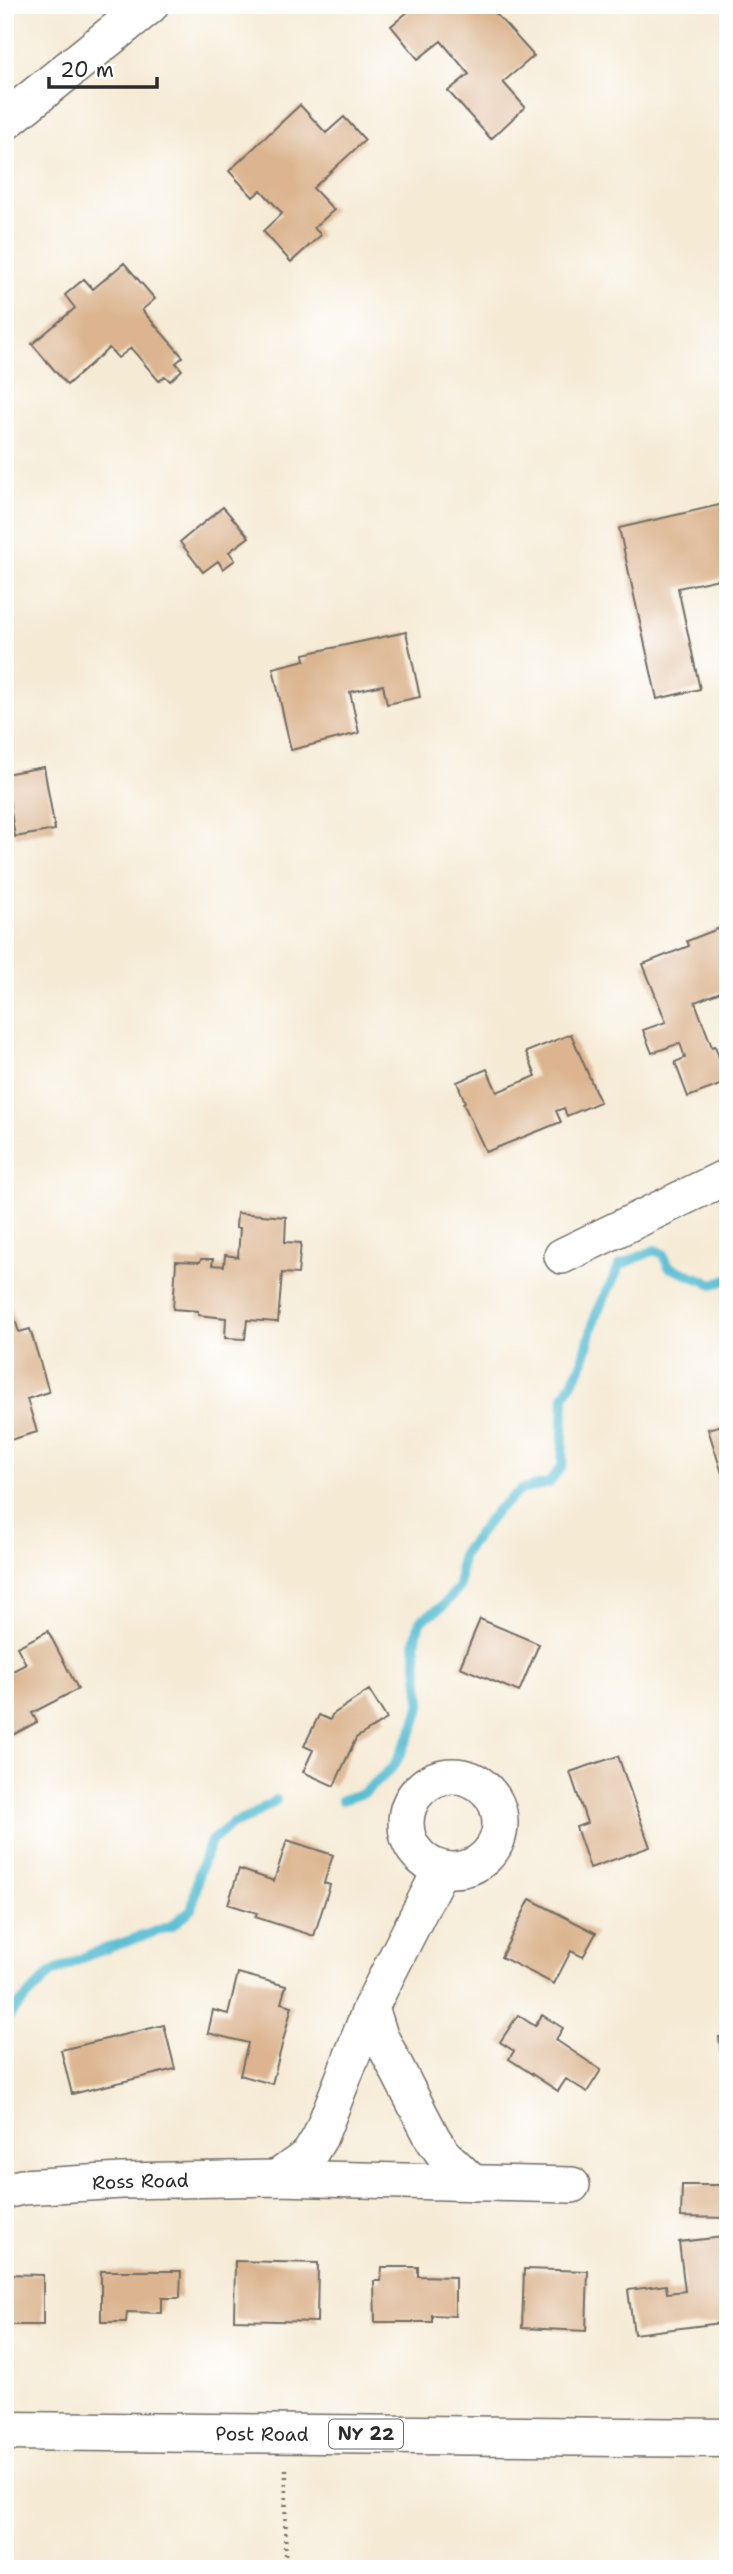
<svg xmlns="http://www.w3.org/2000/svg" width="733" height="2574" viewBox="0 0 733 2574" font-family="'Shantell Sans',sans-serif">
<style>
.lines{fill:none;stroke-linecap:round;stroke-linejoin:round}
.stream{stroke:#54bcd1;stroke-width:10}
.building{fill:#dcb590}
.minor-casing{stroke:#726e66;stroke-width:38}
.tertiary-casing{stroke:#726e66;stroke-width:41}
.primary-casing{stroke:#726e66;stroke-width:41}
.path{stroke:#726e66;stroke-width:4.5;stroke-dasharray:2 5;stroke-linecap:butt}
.minor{stroke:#fff;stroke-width:35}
.tertiary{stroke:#fff;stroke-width:38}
.primary{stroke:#fff;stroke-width:38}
.labels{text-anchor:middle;stroke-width:5;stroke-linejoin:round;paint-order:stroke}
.shield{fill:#fff;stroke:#6b6b6b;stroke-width:2}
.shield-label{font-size:18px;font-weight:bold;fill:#2b2b2b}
.street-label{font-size:19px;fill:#2b2b2b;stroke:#fff}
</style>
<rect width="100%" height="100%" fill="#fff"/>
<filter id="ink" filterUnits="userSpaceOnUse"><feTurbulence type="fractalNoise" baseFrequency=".0143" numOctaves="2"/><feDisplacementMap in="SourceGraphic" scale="14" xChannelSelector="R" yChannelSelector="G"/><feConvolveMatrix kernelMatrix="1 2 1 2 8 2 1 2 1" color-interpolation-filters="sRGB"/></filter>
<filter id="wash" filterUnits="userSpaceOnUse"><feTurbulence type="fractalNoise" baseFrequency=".00686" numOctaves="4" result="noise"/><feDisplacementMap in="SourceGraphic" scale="28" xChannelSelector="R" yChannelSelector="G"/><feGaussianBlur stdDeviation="1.57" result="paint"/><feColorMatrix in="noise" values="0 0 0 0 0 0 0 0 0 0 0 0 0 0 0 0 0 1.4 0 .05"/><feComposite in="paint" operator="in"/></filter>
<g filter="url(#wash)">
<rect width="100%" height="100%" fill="#f5ead4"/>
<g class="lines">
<path class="stream" d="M342 1800 364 1793 394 1766 414 1727 421 1704 415 1642 420 1621 443 1606 459 1587 462 1555 498 1509 521 1490 549 1483 562 1466 564 1396 581 1367 596 1315 620 1265 655 1250 663 1254 669 1267 713 1284 728 1279
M5 2023 13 2011 51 1973 91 1954 171 1926 192 1909 199 1872 211 1841 232 1824 250 1817 276 1800"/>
</g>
<g id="blocks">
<path class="building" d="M416 5H488L534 56 503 82 525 107 491 139 448 91 469 74 441 41 418 59 391 26Z
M300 105 326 133 344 117 365 140 313 188 334 210 314 228 321 235 291 262 263 231 282 213 261 190 253 197 229 171Z
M124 263 155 299 142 310 183 357 176 363 182 370 170 381 165 376 159 381 131 348 118 358 109 348 67 385 32 344 75 308 65 295 84 279 93 289Z
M728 503V577L678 588 700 689 657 699 619 528Z
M223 507 249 537 229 552 235 560 223 569 218 561 203 572 180 542Z
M406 632 420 697 387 704 383 685 350 692 359 733 291 750 273 668 305 660 304 654Z
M44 767 55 830 15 837 5 774Z
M725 926 728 932V989L695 1002 712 1047 715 1046 728 1082 688 1097 675 1062 685 1058 680 1043 652 1053 643 1030 666 1022 643 964 689 946 687 941Z
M571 1034 600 1102 567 1116 564 1108 556 1111 561 1122 486 1152 463 1103 465 1102 457 1082 487 1069 497 1092 536 1076 526 1052Z
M237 1213 286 1217 285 1242 301 1243 298 1274 282 1273 278 1322 247 1320 245 1339 225 1338 226 1318 198 1315V1311L173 1309 176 1261 200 1262 201 1259H213L212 1265 224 1266 225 1255 238 1257 240 1228H236Z
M5 1290 19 1332 30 1329 49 1392 27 1399 37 1432 7 1441Z
M728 1417V1489H727L708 1429 726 1424 724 1418Z
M480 1619 539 1644 519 1692 460 1667Z
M48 1631 78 1689 32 1713 37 1722 5 1739V1675L26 1664 17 1647Z
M369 1690 387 1719 356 1738 334 1786 303 1772 313 1750 304 1746 319 1715 330 1720 332 1715Z
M618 1756 650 1847 590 1868 576 1827 587 1823 570 1772Z
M287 1840 333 1855 324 1883 330 1885 314 1936 255 1917 257 1913 228 1904 239 1869 274 1881Z
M530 1899 596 1933 583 1957 571 1951 554 1984 501 1957Z
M238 1973 286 1986 281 2003 292 2006 272 2084 240 2075 248 2043 208 2033 213 2010 228 2014Z
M518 2015 535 2026 542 2015 563 2028 556 2040 601 2070 587 2092 566 2079 558 2091 509 2059 514 2051 500 2042Z
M164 2025 175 2069 72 2094 61 2050Z
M728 2036V2093H726L719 2037Z
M682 2185H728L727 2218 681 2217Z
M723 2237 728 2274V2322L634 2334 628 2290 666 2285 667 2293 685 2291 679 2242Z
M235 2261 318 2263 317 2322 234 2320Z
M382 2267H418V2276L455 2277V2316L432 2315V2322H375L374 2281H381Z
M524 2269 588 2271 586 2331 522 2328Z
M101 2271H181L180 2298H162V2313L127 2312 126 2322H101Z
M5 2274 43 2275V2325H5Z"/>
</g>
</g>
<g filter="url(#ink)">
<use href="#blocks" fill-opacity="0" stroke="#726e66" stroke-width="2"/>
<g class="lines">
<defs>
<g id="minor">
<path d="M562 1256 728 1176"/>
<circle cx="453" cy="1823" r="47"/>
<path d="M371 2007 380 2036 433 2139 445 2156 473 2183"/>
<path d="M277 2178 309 2155 320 2137 371 2007 441 1869"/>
<path id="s1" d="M5 2191 22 2187 122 2181 277 2178 572 2185"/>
</g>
<path id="tertiary" d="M5 121 149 5"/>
<g id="primary">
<path id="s2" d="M5 2431 728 2438"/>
</g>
</defs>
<use href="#minor" class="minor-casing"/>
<use href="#tertiary" class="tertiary-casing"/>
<use href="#primary" class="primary-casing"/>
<path class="path" d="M285 2569 286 2469"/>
<use href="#minor" class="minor"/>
<use href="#tertiary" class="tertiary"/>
<use href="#primary" class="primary"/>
</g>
</g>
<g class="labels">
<rect class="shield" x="329" y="2419.5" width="74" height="29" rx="5"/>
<g class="shield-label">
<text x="366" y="2440">NY 22</text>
</g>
<g class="street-label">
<text dy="7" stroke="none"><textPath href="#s1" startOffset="136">Ross Road</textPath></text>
<text dy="7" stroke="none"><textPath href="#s2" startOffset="257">Post Road</textPath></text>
</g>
</g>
<rect width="733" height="2574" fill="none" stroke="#fff" stroke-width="28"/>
<path d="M49 77v10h108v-10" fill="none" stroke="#2b2b2b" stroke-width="3.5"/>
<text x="60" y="77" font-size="21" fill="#2b2b2b" stroke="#ffffff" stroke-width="5" paint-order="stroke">20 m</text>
</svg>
